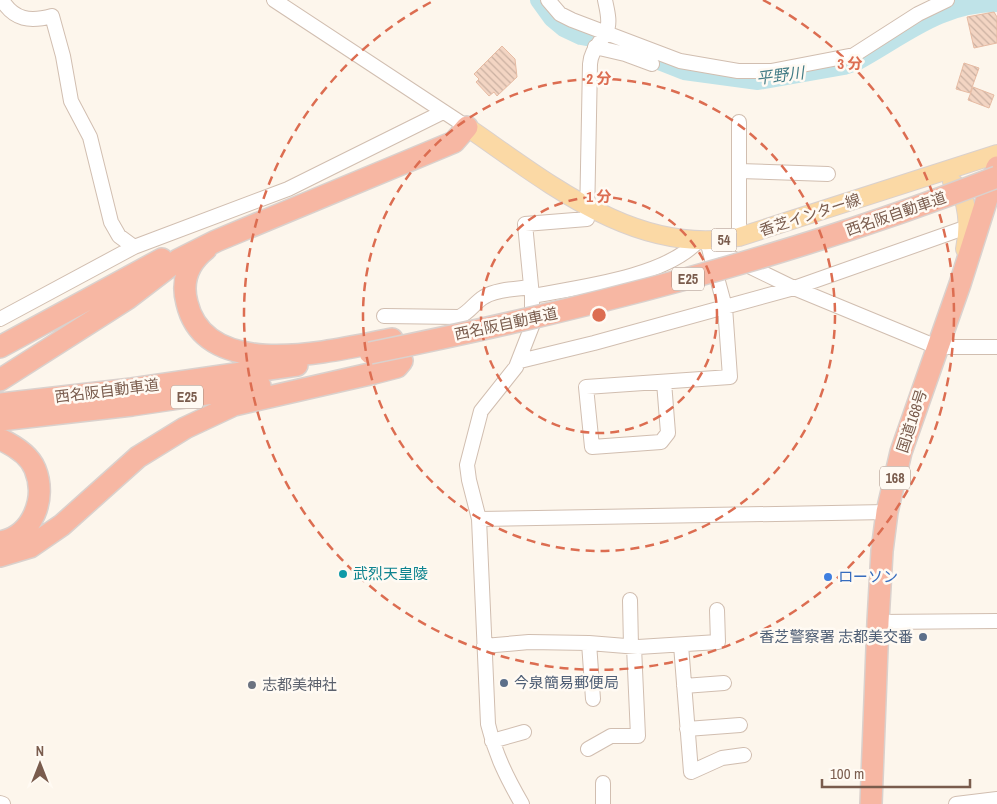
<svg xmlns="http://www.w3.org/2000/svg" width="997" height="804" viewBox="0 0 997 804" font-family="'Archivo Narrow','Noto Sans JP',sans-serif">
<style>
.lines{fill:none;stroke-linecap:round;stroke-linejoin:round}
.river{stroke:#bfe3e8;stroke-width:18}
.building{fill:url(#building-back-hatch);stroke:#e6bba3}
.minor-casing{stroke:#d1beb0;stroke-width:16}
.major-casing{stroke:#dad1cd;stroke-width:20}
.highway-casing{stroke:#dad1cd;stroke-width:24}
.minor{stroke:#fff;stroke-width:14}
.major{stroke:#fbd9a5;stroke-width:18}
.highway{stroke:#f7b7a3;stroke-width:21}
.highway-bridge-casing{stroke:#dad1cd;stroke-width:24;stroke-linecap:butt}
.highway-bridge{stroke:#f7b7a3;stroke-width:21}
.ring{fill:none;stroke:#dc6d51;stroke-width:2.5;stroke-dasharray:9 6}
.culture-dot{fill:#0f9aa8;stroke:#fffaf3;stroke-width:2}
.shop-dot{fill:#3f7fe0;stroke:#fffaf3;stroke-width:2}
.service-dot{fill:#5c6f8a;stroke:#fffaf3;stroke-width:2}
.worship-dot{fill:#6b7280;stroke:#fffaf3;stroke-width:2}
.labels{text-anchor:middle;stroke-width:5;stroke-linejoin:round;paint-order:stroke}
.shield{fill:#fffaf3;stroke:#a28b7f;stroke-width:1}
.shield-label{font-size:14px;font-weight:bold;fill:#7a5c4d}
.street-label{font-size:15px;fill:#7a5c4d;stroke:#fffaf3}
.culture-label{font-size:15px;fill:#0d838f;stroke:#fffaf3;text-anchor:start}
.shop-label{font-size:15px;fill:#366cbe;stroke:#fffaf3;text-anchor:start}
.service-label{font-size:15px;fill:#4e5e75;stroke:#fffaf3;text-anchor:end}
.worship-label{font-size:15px;fill:#5b616d;stroke:#fffaf3;text-anchor:start}
.water-label{font-size:16px;font-style:italic;fill:#437c86;stroke:#fffaf3}
.centre{fill:#dc6d51;stroke:#fffaf3;stroke-width:2.5}
.ring-label{font-size:15px;text-anchor:middle;font-weight:bold;fill:#dc6d51;stroke:#fffaf3;stroke-width:5;stroke-linejoin:round;paint-order:stroke}
</style>
<defs>
<pattern id="building-back-hatch" width="6" height="6" patternUnits="userSpaceOnUse" patternTransform="scale(1.25)"><rect width="6" height="6" fill="#f3d5c3"/><path d="M-1 5l2 2M0 0l6 6M5-1l2 2" fill="none" stroke="#cab0a1"/></pattern>
</defs>
<rect width="100%" height="100%" fill="#fdf6ec"/>
<g class="lines">
<path class="river" d="M539 0 552 18 564 28 581 36 608 41 684 71 758 81 844 66 856 62C904 36 940 3 997 3"/>
</g>
<path class="building" d="M994 12 997 17V43L974 48 967 17Z
M502 46 515 59 517 77 497 96 494 92 489 96 476 82 479 79 474 74Z
M964 63 979 68 970 93 956 89Z
M973 87 994 95 989 108 968 100Z"/>
<g class="lines">
<defs>
<path id="minor" d="M2 0C14 20 30 22 52 16L63 56 71 101 90 137 111 222 119 236 134 247
M274 0 467 127
M548 0 560 14 572 20 680 61 738 71H771L854 55 918 14 947 0
M595 47 625 54 652 64
M739 171 828 174
M739 237V122
M720 241 721 248 726 255 794 288 937 347H997
M532 296C580 287 665 277 698 241
M384 316 459 317C470 312 474 303 484 297 496 289 517 289 531 287
M0 319 134 247 288 189 443 112
M520 361 594 343 794 288 967 227
M664 382 668 433 661 442 592 447 586 387 730 377 725 307 707 241
M479 519 887 512
M630 600 631 646
M878 622 997 621
M589 643 593 699
M681 645 691 772 722 758 744 755
M484 646 529 642 589 643 638 647 718 642 717 610
M684 686 724 683
M687 729 740 725
M492 741 524 732
M588 749 611 736H638L634 647
M603 783V804
M0 803 3 804
M522 804C507 778 495 754 488 724L479 519 469 480 467 465 481 411 516 367 532 326V296L525 224 587 219 590 64C591 50 600 44 606 32 611 23 607 10 605 0
M956 804 997 799"/>
<path id="major" d="M467 127C546 181 636 257 739 237L997 154
M952 182C970 196 969 230 965 249"/>
<path id="highway" d="M206 249C188 263 181 281 187 303 206 384 335 350 392 339
M0 347 162 259
M0 380 127 299 178 260 216 241 454 142 467 127
M0 404 132 389 297 365
M0 420 132 405 260 386
M0 439C13 445 29 454 35 469 47 498 33 536 0 542
M0 556 30 547 62 525 138 457 185 428 234 405 374 373 397 367 402 361
M871 804 878 622 882 551 887 512 901 452 960 284 997 167"/>
</defs>
<use href="#minor" class="minor-casing"/>
<use href="#major" class="major-casing"/>
<use href="#highway" class="highway-casing"/>
<use href="#minor" class="minor"/>
<use href="#major" class="major"/>
<use href="#highway" class="highway"/>
<defs>
<path id="highway-bridge" d="M370 353C583 310 794 256 997 177"/>
</defs>
<use href="#highway-bridge" class="highway-bridge-casing"/>
<use href="#highway-bridge" class="highway-bridge"/>
</g>
<g class="ring">
<circle cx="599" cy="315" r="118"/>
<circle cx="599" cy="315" r="236"/>
<path d="M763 0A355 355 0 1 1 435 0"/>
</g>
<circle class="culture-dot" cx="343" cy="574" r="5"/>
<circle class="shop-dot" cx="828" cy="577" r="5"/>
<g class="service-dot">
<circle cx="923" cy="637" r="5"/>
<circle cx="504" cy="683" r="5"/>
</g>
<circle class="worship-dot" cx="252" cy="685" r="5"/>
<g class="labels">
<g class="shield">
<rect x="711.5" y="228.5" width="25" height="23" rx="4"/>
<rect x="672" y="267.5" width="32" height="23" rx="4"/>
<rect x="171" y="385.5" width="32" height="23" rx="4"/>
<rect x="880" y="466.5" width="30" height="23" rx="4"/>
</g>
<g class="shield-label">
<text x="724" y="245">54</text>
<text x="688" y="284">E25</text>
<text x="187" y="402">E25</text>
<text x="895" y="483">168</text>
</g>
<g class="street-label">
<text transform="translate(896 214) rotate(-19)" y="5">西名阪自動車道</text>
<text transform="translate(810 215) rotate(-18)" y="5">香芝インター線</text>
<text transform="translate(506 324) rotate(-12)" y="5">西名阪自動車道</text>
<text transform="translate(107 391) rotate(-7)" y="5">西名阪自動車道</text>
<text transform="translate(912 421) rotate(-72)" y="5">国道168号</text>
</g>
<g class="culture-label">
<text x="353" y="579">武烈天皇陵</text>
</g>
<g class="shop-label">
<text x="838" y="582">ローソン</text>
</g>
<g class="service-label">
<text x="913" y="642">香芝警察署 志都美交番</text>
<text x="514" y="688" text-anchor="start">今泉簡易郵便局</text>
</g>
<g class="worship-label">
<text x="262" y="690">志都美神社</text>
</g>
<g class="water-label">
<text transform="translate(780 75) rotate(-7)" y="6">平野川</text>
</g>
</g>
<circle cx="599" cy="315" r="8" class="centre"/>
<g class="ring-label">
<text x="850" y="69">3 分</text>
<text x="599" y="84">2 分</text>
<text x="599" y="202">1 分</text>
</g>
<g transform="translate(40 764)" stroke="#fffaf3" stroke-width="4" paint-order="stroke">
<path d="M0-4L9 19L0 12L-9 19Z" fill="#7a5c4d"/>
<text y="-8" font-size="14" font-weight="bold" text-anchor="middle" fill="#7a5c4d">N</text>
</g>
<path d="M822 779v8h148v-8" fill="none" stroke="#7a5c4d" stroke-width="2.5"/>
<text x="830" y="779" font-size="15" fill="#7a5c4d" stroke="#fffaf3" stroke-width="4" paint-order="stroke">100 m</text>
</svg>
